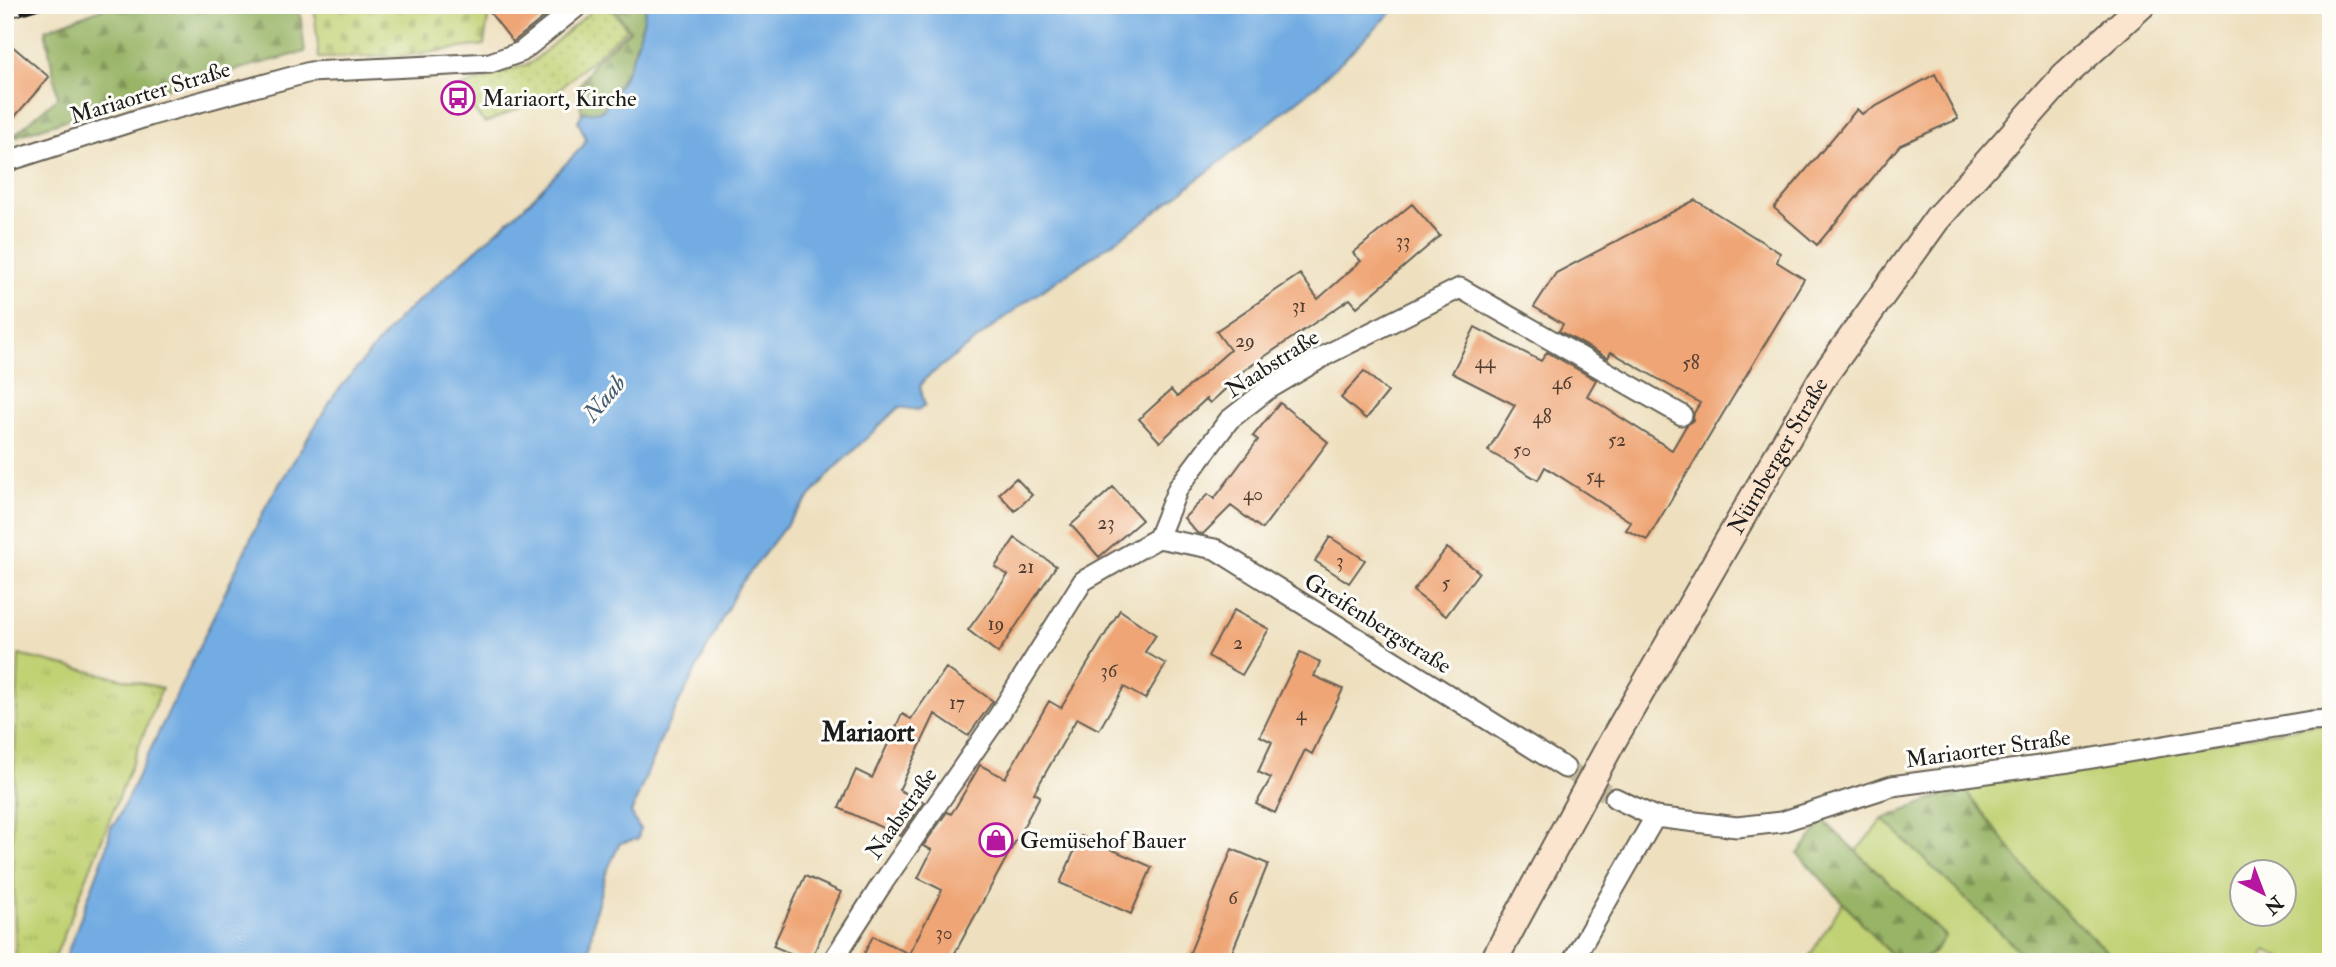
<svg xmlns="http://www.w3.org/2000/svg" width="2336" height="967" viewBox="0 0 2336 967" font-family="'IM FELL Double Pica',serif">
<style>
.grass{fill:#c1d275;stroke:#6e7748;stroke-width:2;fill-rule:evenodd}
.forest{fill:url(#forest-firs);stroke:#5a6841;stroke-width:2}
.cemetery{fill:url(#cemetery-stones);stroke:#6e7748;stroke-width:2}
.park{fill:url(#park-tufts);stroke:#6e7748;stroke-width:2}
.garden{fill:url(#garden-dots);stroke:#6e7748;stroke-width:2}
.water{fill:#72ace2;stroke:#47647f;stroke-width:2}
.building{fill:#efa575}
.lines{fill:none;stroke-linecap:round;stroke-linejoin:round}
.minor-tunnel{stroke:#c4b99e;stroke-width:19;stroke-dasharray:19 10;stroke-linecap:butt}
.minor-casing{stroke:#666155;stroke-width:23}
.secondary-casing{stroke:#666155;stroke-width:30}
.minor{stroke:#fff;stroke-width:19}
.secondary{stroke:#fbe5cf;stroke-width:26}
.rail-casing{stroke:#1c1c1c;stroke-width:8}
.rail{stroke:#fdfcf7;stroke-width:5;stroke-dasharray:16;stroke-linecap:butt}
.labels{text-anchor:middle;stroke-width:6;stroke-linejoin:round;paint-order:stroke}
.number-label{font-size:19px;fill:#513e32}
.street-label{font-size:23px;fill:#1c1c1c;stroke:#fdfcf7}
.poi-label{font-size:23px;fill:#1c1c1c;stroke:#fdfcf7;text-anchor:start}
.water-label{font-size:24px;font-style:italic;fill:#435d75;stroke:#fdfcf7}
.quarter-label{font-size:26px;font-weight:bold;fill:#1c1c1c;stroke:#fdfcf7}
</style>
<defs>
<pattern id="forest-firs" width="22" height="20" patternUnits="userSpaceOnUse" patternTransform="scale(1.75)"><rect width="22" height="20" fill="#98b466"/><path d="M5 1l3.5 6h-7zM16 11l3.5 6h-7z" fill="#7b9253"/></pattern>
<pattern id="cemetery-stones" width="16" height="16" patternUnits="userSpaceOnUse" patternTransform="scale(1.75)"><rect width="16" height="16" fill="#c1d275"/><path d="M2 7V4a2 2 0 0 1 4 0v3zM10 15v-3a2 2 0 0 1 4 0v3z" fill="#a5b465"/></pattern>
<pattern id="park-tufts" width="24" height="20" patternUnits="userSpaceOnUse" patternTransform="scale(1.75)"><rect width="24" height="20" fill="#c1d275"/><path d="M3 7l-1-3M5 7V3M7 7l1-3M15 17l-1-3M17 17v-4M19 17l1-3" fill="none" stroke="#a5b465"/></pattern>
<pattern id="garden-dots" width="8" height="8" patternUnits="userSpaceOnUse" patternTransform="scale(1.75)"><rect width="8" height="8" fill="#c1d275"/><path d="M2 2h.1M6 6h.1" fill="none" stroke="#a5b465" stroke-width="1.8" stroke-linecap="round"/></pattern>
</defs>
<rect width="100%" height="100%" fill="#fdfcf7"/>
<filter id="ink" filterUnits="userSpaceOnUse"><feTurbulence type="fractalNoise" baseFrequency=".0143" numOctaves="2"/><feDisplacementMap in="SourceGraphic" scale="14" xChannelSelector="R" yChannelSelector="G"/><feConvolveMatrix kernelMatrix="1 2 1 2 8 2 1 2 1" color-interpolation-filters="sRGB"/></filter>
<filter id="wash" filterUnits="userSpaceOnUse"><feTurbulence type="fractalNoise" baseFrequency=".00686" numOctaves="4" result="noise"/><feDisplacementMap in="SourceGraphic" scale="28" xChannelSelector="R" yChannelSelector="G"/><feGaussianBlur stdDeviation="1.57" result="paint"/><feColorMatrix in="noise" values="0 0 0 0 0 0 0 0 0 0 0 0 0 0 0 0 0 1.4 0 .05"/><feComposite in="paint" operator="in"/></filter>
<g filter="url(#wash)">
<rect width="100%" height="100%" fill="#eee0bf"/>
<path class="grass" d="M2331 722V962H2289L2266 950 2260 962H2118L2043 891 1963 787ZM2242 872H2284V914H2242Z
M1883 819 2031 962H1917L1935 952 1945 936 1856 851Z
M1843 902 1898 962H1806Z"/>
<path class="forest" d="M112 5H299L305 52 147 93 11 138 58 97 45 30Z
M612 5H646L643 25 630 64 604 109 595 113H582L577 89 596 60 630 30Z
M1963 787 2043 891 2118 962H2031L1883 819Z
M1824 821 1945 936C1932 958 1923 962 1898 962L1798 854Z"/>
<path class="cemetery" d="M319 5H461L466 12 474 5H490L484 45 402 56 319 58 314 6Z"/>
<path class="park" d="M19 655 162 688 53 962H16L12 825Z"/>
<path class="garden" d="M598 5H608L627 29 555 93 485 123 454 89 531 63Z"/>
<path class="water" d="M646 5H1399L1317 85 1233 152 1143 222 1024 303 925 379 920 386 925 405 918 410 899 407 834 469 794 515 738 588 663 734 631 813 640 829 638 839 620 843 606 873 595 913 587 962H64L106 850 111 827 117 820 267 504 335 394 399 318 525 206 583 146 586 139 578 121 582 113 602 111C626 83 641 41 646 5Z"/>
<g id="blocks">
<path class="building" d="M484 5H559L513 42Z
M5 40 49 77 5 128Z
M1935 74 1958 119 1900 145 1817 245 1774 208 1857 109 1862 114Z
M1695 200 1780 253 1777 262 1804 279 1647 540 1626 530 1631 522 1545 467 1538 480 1488 451 1515 405 1452 373 1475 327 1541 361 1547 352 1596 380 1587 396 1672 450 1686 426 1693 420 1694 413 1700 403 1611 352 1608 358 1559 331 1563 324 1534 307 1556 273Z
M1412 204 1440 236 1357 307 1350 299 1289 340 1230 380 1232 383 1210 403 1206 399 1160 442 1139 419 1171 390 1177 397 1230 350 1216 331 1300 274 1318 299 1361 261 1353 253Z
M1364 371 1388 392 1366 419 1341 398Z
M1280 403 1328 442 1262 529 1231 506 1203 534 1197 533 1184 518 1208 494 1214 499 1258 440 1253 436Z
M1016 478 1032 495 1015 511 999 494Z
M1113 487 1142 520 1099 557 1071 525Z
M1330 537 1365 560 1349 583 1315 561Z
M1015 538 1056 566 998 653 968 630 1008 575 995 567Z
M1447 548 1479 572 1446 616 1413 591Z
M1120 610 1156 635 1145 652 1166 664 1145 699 1124 687 1099 730 1077 718 1034 793 1040 796 950 962H860L873 936 909 954 942 890 918 878 932 850 923 846 947 812 951 814 957 805 980 765 1005 778 1049 701 1061 708Z
M1234 610 1269 629 1242 675 1208 656Z
M1300 652 1320 662 1314 676 1343 689 1312 754 1305 750 1275 813 1256 804 1271 778 1258 772 1272 742 1260 736Z
M946 668 993 701 968 736 935 714 899 790 924 802 900 836 839 808 856 770 872 778 902 714 911 719Z
M1081 836 1152 867 1131 914 1060 883Z
M1232 849 1268 864 1228 962H1186Z
M805 876 841 892 810 962 773 946Z"/>
</g>
</g>
<g filter="url(#ink)">
<use href="#blocks" fill-opacity="0" stroke="#666155" stroke-width="2"/>
<g class="lines">
<path class="minor-tunnel" d="M1565 768 1615 798"/>
<defs>
<path id="minor" d="M5 162 152 115 310 72 490 63 521 52 579 5
M1158 538 1215 549 1565 768
M1615 798 1655 817 1737 827 1781 822 1892 786 2069 762 2311 721 2331 720
M832 962 880 887 999 715 1083 581 1158 538 1178 488 1229 420 1267 390 1328 354 1460 288 1682 415
M1572 962 1655 817"/>
<g id="secondary">
<path id="s1" d="M1493 962 1612 742 1821 380 1937 219 2065 75 2142 5"/>
</g>
</defs>
<use href="#minor" class="minor-casing"/>
<use href="#secondary" class="secondary-casing"/>
<use href="#minor" class="minor"/>
<use href="#secondary" class="secondary"/>
<defs>
<path id="rail" d="M5 16 41 5"/>
</defs>
<use href="#rail" class="rail-casing"/>
<use href="#rail" class="rail"/>
</g>
</g>
<defs>
<symbol id="bus-ring" viewBox="-11 -11 22 22"><circle r="9.5" fill="#fdfcf7" stroke="#b5179e" stroke-width="1.5"/><path d="M-5-6H5V4H4V6H2V4H-2V6H-4V4H-5ZM-3.5-4V0h7V-4ZM-3.5 1.2v1.5H-2V1.2ZM2 1.2v1.5H3.5V1.2Z" fill="#b5179e"/></symbol>
<symbol id="shop-ring" viewBox="-11 -11 22 22"><circle r="9.5" fill="#fdfcf7" stroke="#b5179e" stroke-width="1.5"/><path d="M-5-2.5h2.3a2.7 3.5 0 0 1 5.4 0H5L5.5 6h-11ZM-1.5-2.5h3a1.5 2.3 0 0 0-3 0Z" fill="#b5179e"/></symbol>
</defs>
<g fill-rule="evenodd">
<use href="#bus-ring" x="439" y="79" width="38" height="38"/>
<use href="#shop-ring" x="977" y="821" width="38" height="38"/>
</g>
<g class="labels">
<g class="number-label">
<text x="1403" y="247">33</text>
<text x="1299" y="312">31</text>
<text x="1245" y="347">29</text>
<text x="1485" y="368">44</text>
<text x="1691" y="369">58</text>
<text x="1562" y="389">46</text>
<text x="1542" y="423">48</text>
<text x="1617" y="446">52</text>
<text x="1522" y="456">50</text>
<text x="1595" y="482">54</text>
<text x="1253" y="500">40</text>
<text x="1106" y="529">23</text>
<text x="1340" y="567">3</text>
<text x="1026" y="573">21</text>
<text x="1446" y="589">5</text>
<text x="996" y="630">19</text>
<text x="1238" y="649">2</text>
<text x="1109" y="677">36</text>
<text x="957" y="709">17</text>
<text x="1301" y="720">4</text>
<text x="1233" y="904">6</text>
<text x="944" y="939">30</text>
</g>
<g class="street-label">
<text transform="translate(150 92) rotate(-17)" y="8">Mariaorter Straße</text>
<text transform="translate(1272 363) rotate(-33)" y="8">Naabstraße</text>
<text dy="8" stroke="none"><textPath href="#s1" startOffset="581">Nürnberger Straße</textPath></text>
<text transform="translate(1378 623) rotate(32)" y="8">Greifenbergstraße</text>
<text transform="translate(1988 748) rotate(-8)" y="8">Mariaorter Straße</text>
<text transform="translate(901 813) rotate(-55)" y="8">Naabstraße</text>
</g>
<g class="poi-label">
<text x="482" y="106">Mariaort, Kirche</text>
<text x="1020" y="848">Gemüsehof Bauer</text>
</g>
<g class="water-label">
<text transform="translate(604 398) rotate(-50)" y="8">Naab</text>
</g>
<g class="quarter-label">
<text x="868" y="741">Mariaort</text>
</g>
</g>
<rect width="2336" height="967" fill="none" stroke="#fdfcf7" stroke-width="28"/>
<g transform="translate(2263 893) rotate(138)"><circle r="33" fill="#fdfcf7" stroke="#a3a29f" stroke-width="2"/>
<path d="M0-5L12 26L0 18L-12 26Z" fill="#b5179e"/>
<text y="-10" font-size="19" font-weight="bold" text-anchor="middle" fill="#1c1c1c">N</text>
</g>
</svg>
